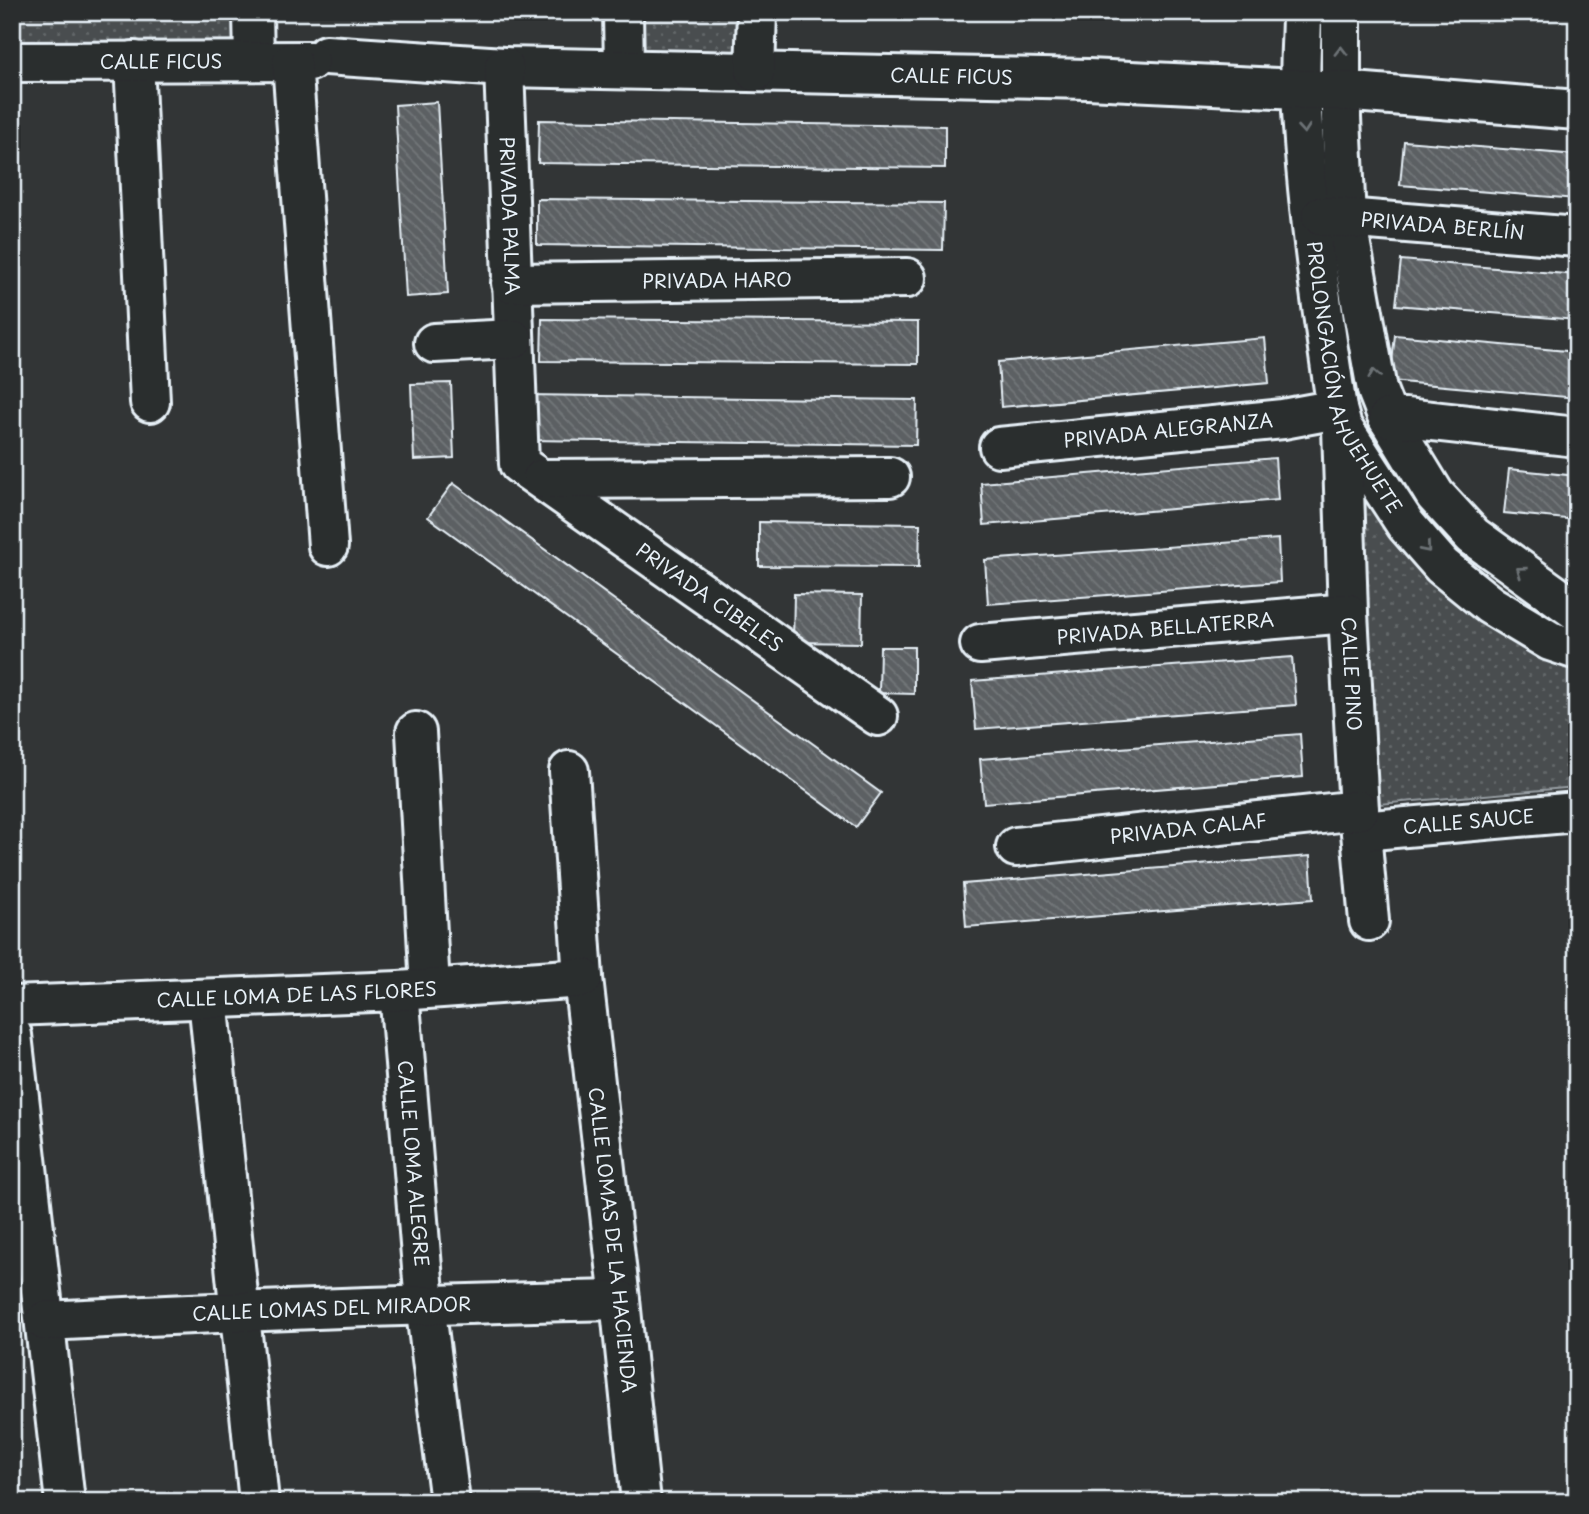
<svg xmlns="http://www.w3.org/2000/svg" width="1589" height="1514" viewBox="0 0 1589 1514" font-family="'Playpen Sans',sans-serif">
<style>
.grass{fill:url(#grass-dots);stroke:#989fa4;stroke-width:2}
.building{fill:url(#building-back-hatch);stroke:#e8f1f8;stroke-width:2}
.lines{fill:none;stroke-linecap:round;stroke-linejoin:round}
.minor-casing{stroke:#e8f1f8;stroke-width:44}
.minor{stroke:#2a2d2e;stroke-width:38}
.oneway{stroke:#6c7275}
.labels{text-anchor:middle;stroke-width:5;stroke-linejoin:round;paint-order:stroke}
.street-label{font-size:19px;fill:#e8f1f8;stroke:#2a2d2e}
</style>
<defs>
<pattern id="grass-dots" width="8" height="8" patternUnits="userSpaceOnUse" patternTransform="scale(1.75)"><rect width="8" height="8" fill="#494d4f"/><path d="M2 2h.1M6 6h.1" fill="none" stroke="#636769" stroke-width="1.8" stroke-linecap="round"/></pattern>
<pattern id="building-back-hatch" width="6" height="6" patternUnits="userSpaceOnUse" patternTransform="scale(1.75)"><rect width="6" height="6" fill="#5c6063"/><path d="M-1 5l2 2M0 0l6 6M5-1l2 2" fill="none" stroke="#73777a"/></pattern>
</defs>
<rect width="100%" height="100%" fill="#323536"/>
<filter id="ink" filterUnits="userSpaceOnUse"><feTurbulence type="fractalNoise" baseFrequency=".0143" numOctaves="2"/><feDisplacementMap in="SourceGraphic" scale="14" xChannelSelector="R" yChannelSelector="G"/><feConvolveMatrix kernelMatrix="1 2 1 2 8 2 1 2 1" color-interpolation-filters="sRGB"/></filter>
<g filter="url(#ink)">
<path class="grass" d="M12 12H251L252 47 12 55Z
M625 12H756L755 59 625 56Z
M1349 473 1577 665V787L1380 804Z"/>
<path class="building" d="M437 102 448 294 406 297 395 105Z
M539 120 945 126V168L538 163Z
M1404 141 1577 155V199L1400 185Z
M537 199 944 203 943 250 537 245Z
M1401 260 1577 275V320L1396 305Z
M542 319 918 322V364L541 361Z
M1395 335 1577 352V398L1390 381Z
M1265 338 1269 383 1001 407 998 362Z
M451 383 454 458 414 460 411 384Z
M526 395 917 400 916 445 526 440Z
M1275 458 1278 500 984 525 981 483Z
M1509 469 1577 476V520L1504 513Z
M453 483 881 793 856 827 428 517Z
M759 522 920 524 919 567 759 566Z
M1278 539 1280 582 988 604 985 560Z
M794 594 862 595 861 643 793 642Z
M880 647H914V694L879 693Z
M1292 657 1296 705 976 729 972 681Z
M1300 734 1303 777 984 803 980 759Z
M1310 856 1313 899 966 927 963 884Z"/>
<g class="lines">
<defs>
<g id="minor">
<path d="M253 12 254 61"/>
<path d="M623 12 624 69"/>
<path id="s1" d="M1302 12C1302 39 1299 66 1301 92 1306 198 1321 304 1337 409L1342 427 1406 525 1442 566 1490 605 1550 641 1577 650"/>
<path d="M1341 12V118L1346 218 1377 390 1388 418 1435 495 1473 536 1577 611"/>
<path id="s2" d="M326 55 504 67 1088 79 1341 91 1577 110"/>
<path d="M134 61 150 402"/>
<path id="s3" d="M12 62 310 61"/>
<path d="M292 62 328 546"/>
<path id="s4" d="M504 67 519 464 878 716"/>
<path d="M755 72 757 12"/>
<path id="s5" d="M1321 216 1577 237"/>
<path id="s6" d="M511 283 907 278"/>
<path d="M434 343 513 339"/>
<path d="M1388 418H1405L1577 437"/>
<path id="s7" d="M1342 427 1348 613 1359 810 1369 921"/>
<path id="s8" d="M999 447 1283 419 1337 409"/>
<path d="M542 479 890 477"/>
<path id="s9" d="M980 644 1348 613"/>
<path d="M416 732 430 988"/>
<path id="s10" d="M569 771 583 978 620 1300 641 1502"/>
<path id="s11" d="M1361 831 1577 812"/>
<path id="s12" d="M1016 847 1359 810"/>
<path id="s13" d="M399 991 425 1304 450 1502"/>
<path d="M208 999 259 1502"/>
<path id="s14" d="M12 1006 399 991 583 978"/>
<path d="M12 1035 65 1502"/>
<path id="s15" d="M45 1321C237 1311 428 1304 620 1300"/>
</g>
</defs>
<use href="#minor" class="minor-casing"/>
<use href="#minor" class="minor"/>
</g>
<defs><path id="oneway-chevron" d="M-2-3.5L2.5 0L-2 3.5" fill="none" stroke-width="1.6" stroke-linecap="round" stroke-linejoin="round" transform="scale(1.75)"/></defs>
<g class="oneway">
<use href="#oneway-chevron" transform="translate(1341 51) rotate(-90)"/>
<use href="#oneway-chevron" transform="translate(1304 129) rotate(85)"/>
<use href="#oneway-chevron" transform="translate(1374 374) rotate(-100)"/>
<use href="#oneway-chevron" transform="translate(1426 548) rotate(49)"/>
<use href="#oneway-chevron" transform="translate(1521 571) rotate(-144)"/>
</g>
</g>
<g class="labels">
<g class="street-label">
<text dy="7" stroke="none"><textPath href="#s3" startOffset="149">CALLE FICUS</textPath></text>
<text dy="7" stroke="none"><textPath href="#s2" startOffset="626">CALLE FICUS</textPath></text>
<text dy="7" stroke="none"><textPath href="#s4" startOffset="149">PRIVADA PALMA</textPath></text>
<text dy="7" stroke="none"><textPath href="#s5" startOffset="122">PRIVADA BERLÍN</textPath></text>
<text dy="7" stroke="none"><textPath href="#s6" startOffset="206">PRIVADA HARO</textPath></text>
<text dy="7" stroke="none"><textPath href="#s1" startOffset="374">PROLONGACIÓN AHUEHUETE</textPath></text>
<text dy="7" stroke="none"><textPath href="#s8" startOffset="170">PRIVADA ALEGRANZA</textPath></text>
<text dy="7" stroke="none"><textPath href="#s4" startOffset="630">PRIVADA CIBELES</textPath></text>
<text dy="7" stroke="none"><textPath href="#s9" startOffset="186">PRIVADA BELLATERRA</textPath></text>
<text dy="7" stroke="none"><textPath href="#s7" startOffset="247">CALLE PINO</textPath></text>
<text dy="7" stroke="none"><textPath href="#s11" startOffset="108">CALLE SAUCE</textPath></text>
<text dy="7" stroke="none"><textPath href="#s12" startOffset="173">PRIVADA CALAF</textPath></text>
<text dy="7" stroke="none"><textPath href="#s14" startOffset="285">CALLE LOMA DE LAS FLORES</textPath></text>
<text dy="7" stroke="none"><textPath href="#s13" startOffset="173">CALLE LOMA ALEGRE</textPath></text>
<text dy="7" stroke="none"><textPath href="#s10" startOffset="471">CALLE LOMAS DE LA HACIENDA</textPath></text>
<text dy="7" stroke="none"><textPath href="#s15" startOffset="287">CALLE LOMAS DEL MIRADOR</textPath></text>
</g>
</g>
<rect width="1589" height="1514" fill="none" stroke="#2a2d2e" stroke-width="42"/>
<rect x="21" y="21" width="1547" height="1472" fill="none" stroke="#e8f1f8" stroke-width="2.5" filter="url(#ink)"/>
</svg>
